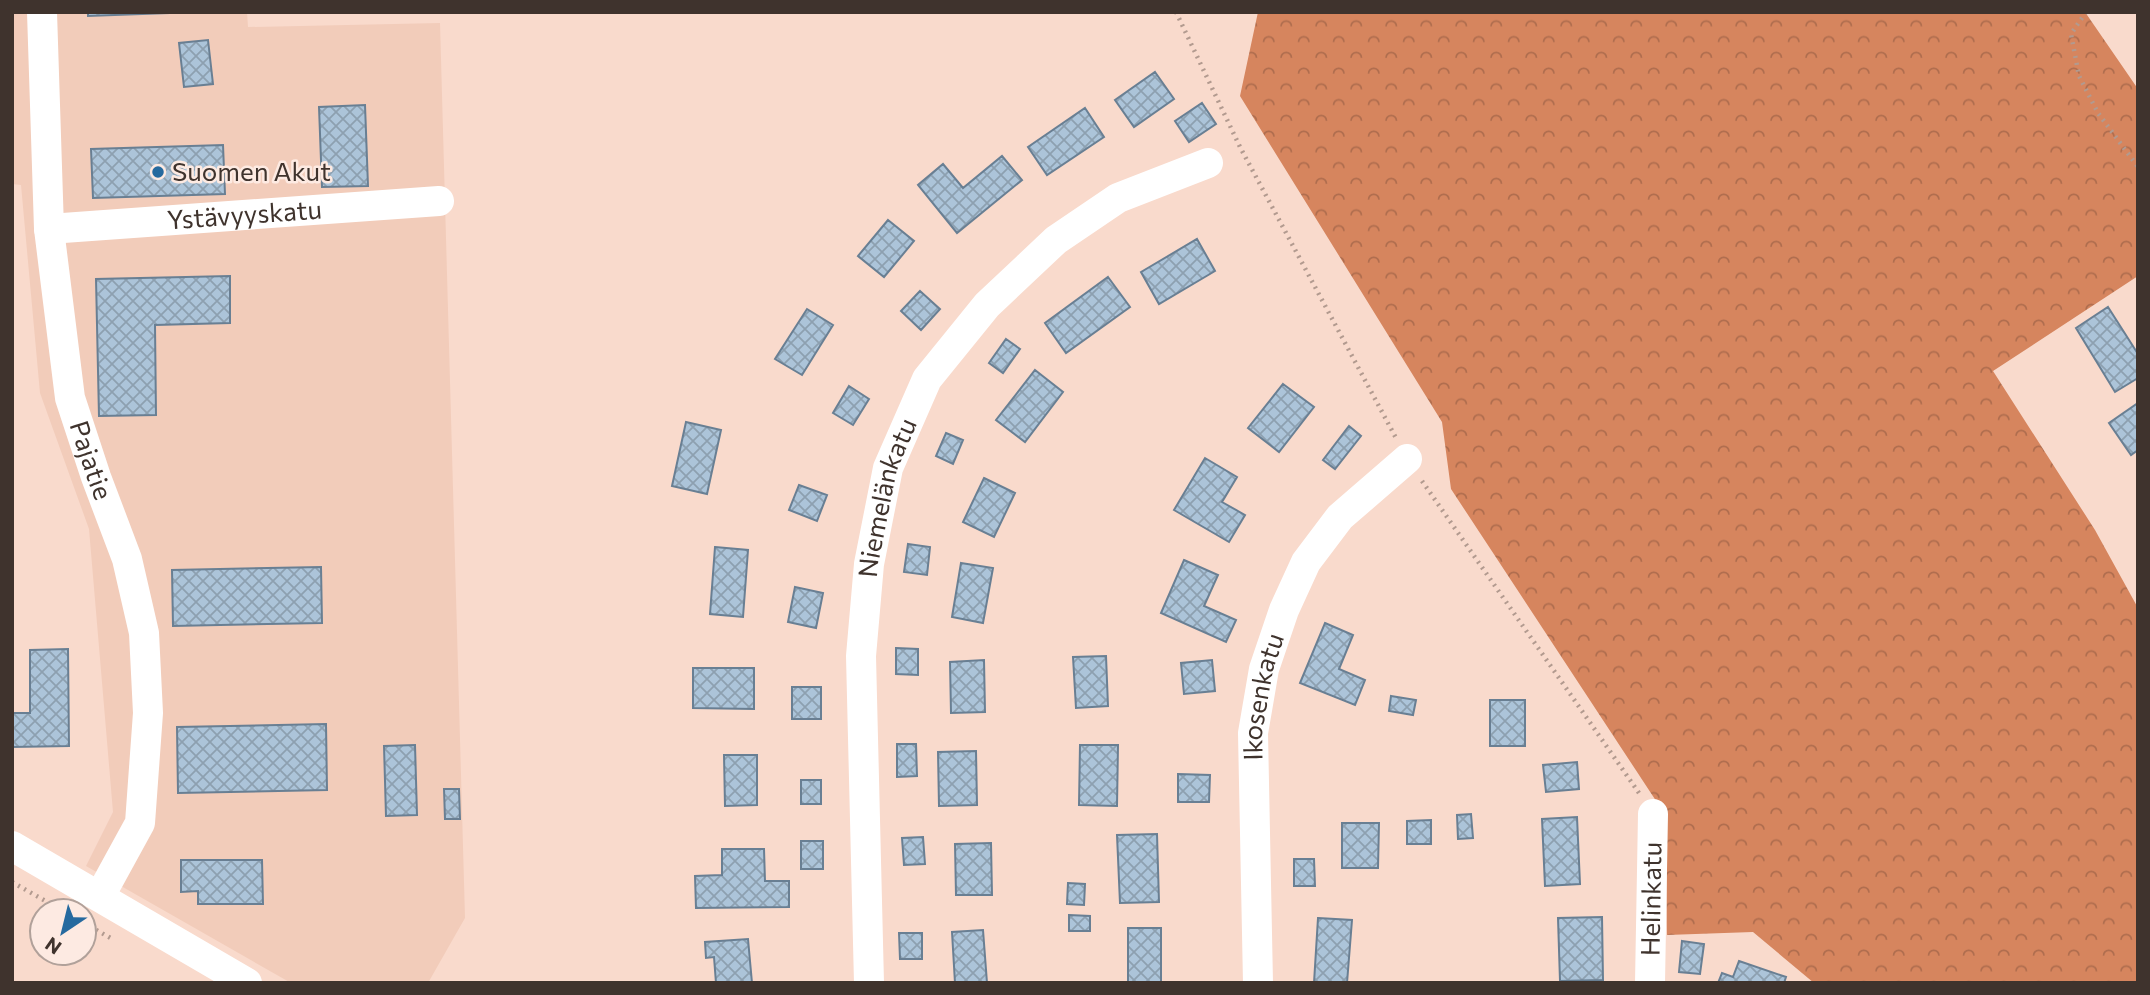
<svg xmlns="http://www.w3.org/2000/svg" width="2150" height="995" viewBox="0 0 2150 995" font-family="Commissioner,sans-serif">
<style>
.built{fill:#f2ccba}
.forest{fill:url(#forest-crowns)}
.building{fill:url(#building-cross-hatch);stroke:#697f93;stroke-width:2}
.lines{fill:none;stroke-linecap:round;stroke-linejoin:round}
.path{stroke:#b29a8f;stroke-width:4.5;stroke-dasharray:2 5;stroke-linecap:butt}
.street{stroke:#fff;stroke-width:30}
.poi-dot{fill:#266a9f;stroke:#fdeae2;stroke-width:2.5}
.labels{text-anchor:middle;stroke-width:5;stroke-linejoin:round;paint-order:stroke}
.poi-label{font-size:26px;fill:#3f332d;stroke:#fdeae2;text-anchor:start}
.street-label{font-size:26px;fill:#3f332d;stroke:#fdeae2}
</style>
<defs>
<pattern id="forest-crowns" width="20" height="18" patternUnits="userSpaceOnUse" patternTransform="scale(1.75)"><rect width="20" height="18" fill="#d6855e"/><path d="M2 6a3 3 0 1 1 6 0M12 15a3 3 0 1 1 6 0" fill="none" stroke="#af6d4e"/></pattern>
<pattern id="building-cross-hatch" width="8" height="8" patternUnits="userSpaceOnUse" patternTransform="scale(1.75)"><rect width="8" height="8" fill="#acc4d9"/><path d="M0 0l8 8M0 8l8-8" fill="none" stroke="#8da0b0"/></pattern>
</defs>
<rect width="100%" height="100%" fill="#f9dacc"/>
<path class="built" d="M12 12H247L248 27 440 23 465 918 428 983H291L86 866 113 812 89 529 40 393 21 185 12 184Z"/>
<path class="forest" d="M1258 12H2085L2138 89V276L1993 371 2095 530 2138 608V983H1814L1753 932 1667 935 1666 816 1451 489 1442 422 1240 96Z"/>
<path class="building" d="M88 12H169V13L88 16Z
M208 40 213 84 184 87 179 43Z
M1155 72 1174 99 1134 127 1115 100Z
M1202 103 1216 124 1189 142 1175 121Z
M365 105 368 186 322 187 319 107Z
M1085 108 1104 137 1047 175 1028 147Z
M223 145 225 194 93 198 91 149Z
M1002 156 1022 180 957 233 918 185 943 164 963 188Z
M888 220 914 241 884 277 858 256Z
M1197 239 1215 271 1159 304 1141 272Z
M230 276V323L155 325 156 415 99 416 96 279Z
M1108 277 1130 307 1066 353 1045 323Z
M920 291 940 309 921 330 901 311Z
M2108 307 2138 354V378L2115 392 2076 328Z
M807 309 833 325 802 375 775 359Z
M1006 339 1020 349 1003 373 989 363Z
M1035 370 1063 392 1025 442 996 420Z
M1283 384 1314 407 1279 452 1248 428Z
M849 386 869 399 853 425 833 413Z
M2138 403V450L2131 455 2109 423Z
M686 422 721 430 707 494 672 486Z
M1349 426 1361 436 1335 469 1323 460Z
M946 433 963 440 953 464 936 456Z
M1205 458 1237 477 1222 502 1245 515 1229 542 1174 510Z
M984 478 1015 493 994 537 963 522Z
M799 485 827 495 817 521 789 510Z
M908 544 930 547 927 575 904 572Z
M715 547 748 550 743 617 710 614Z
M1184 560 1218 575 1204 606 1236 620 1226 642 1161 613Z
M961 563 993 568 983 623 952 617Z
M321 567 322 623 173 626 172 570Z
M795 587 823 593 816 628 788 622Z
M1325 623 1353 635 1339 669 1365 680 1355 705 1300 683Z
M896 648 918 649V675L896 674Z
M68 649 69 746 12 747V713H30V650Z
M1106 656 1108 706 1076 708 1073 657Z
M984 660 985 712 951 713 950 662Z
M1212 660 1215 691 1184 694 1181 663Z
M693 668H754V709L693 708Z
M792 687H821V719H792Z
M1391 696 1416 700 1413 715 1389 711Z
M1490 700H1525V746H1490Z
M326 724 327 790 178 793 177 727Z
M897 744H916L917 776 897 777Z
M415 745 417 815 386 816 384 746Z
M1080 745H1118L1117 806 1079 805Z
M976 751 977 805 939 806 938 752Z
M724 755H757V805L725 806Z
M1577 762 1579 789 1546 792 1543 765Z
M1178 774 1210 775 1209 802H1178Z
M801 780H821V804H801Z
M444 789H459L460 819H445Z
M1471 814 1473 838 1458 839 1457 815Z
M1577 817 1580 884 1545 886 1542 819Z
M1431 820V844H1407V821Z
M1342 823H1379L1378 868H1342Z
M1157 834 1159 902 1120 903 1117 835Z
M923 837 925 864 904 865 902 838Z
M801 841H823V869H801Z
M991 843 992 895H956L955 844Z
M722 849H764L765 881H789V907L696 908 695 876 722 875Z
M1294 859H1314L1315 886H1294Z
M181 860H262L263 904H198V891L181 892Z
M1068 883 1085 884 1084 905 1067 904Z
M1069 915 1090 916V931H1069Z
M1602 917 1603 980 1560 981 1558 918Z
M1318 918 1352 920 1347 983H1314Z
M1128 928H1161V983H1128Z
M983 930 987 983H955L952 932Z
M899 933H922V959H900Z
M748 939 752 983H716L714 957 706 958 705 942Z
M1682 941 1704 944 1700 974 1679 972Z
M1739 961 1786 977 1784 983H1718L1722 973 1733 977Z"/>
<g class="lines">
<path class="path" d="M1176 12 1240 147 1396 438
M2086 12 2071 34 2079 76 2098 113 2138 167
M1422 481 1639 793
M12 882 63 911
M84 923 114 940"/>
<g class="street">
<path id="s1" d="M42 12 49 229 70 398 96 477 127 559 144 633 148 713 140 823 100 896"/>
<path id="s2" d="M49 229 439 201"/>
<path d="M12 846 247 983"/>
<path id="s3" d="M869 983 861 656 869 564 888 468 927 379 987 305 1056 240 1118 198 1208 163"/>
<path id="s4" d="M1258 983 1253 733 1264 669 1284 610 1306 562 1340 517 1407 459"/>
<path id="s5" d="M1650 983 1653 814"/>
</g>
</g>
<circle class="poi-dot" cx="158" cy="172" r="7"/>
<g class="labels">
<g class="poi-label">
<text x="172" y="181">Suomen Akut</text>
</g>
<g class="street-label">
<text dy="9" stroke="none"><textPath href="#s2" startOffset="196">Ystävyyskatu</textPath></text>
<text dy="9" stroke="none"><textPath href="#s1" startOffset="453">Pajatie</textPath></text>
<text dy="9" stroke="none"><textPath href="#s3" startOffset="488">Niemelänkatu</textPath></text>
<text dy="9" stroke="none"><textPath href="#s4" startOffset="287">Ikosenkatu</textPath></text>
<text dy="9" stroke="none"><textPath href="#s5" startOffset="84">Helinkatu</textPath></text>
</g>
</g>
<rect width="2150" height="995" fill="none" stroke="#3f332d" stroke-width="28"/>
<g transform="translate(63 932) rotate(215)"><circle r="33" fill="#fdeae2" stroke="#b1a19a" stroke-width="2"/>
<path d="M0-5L12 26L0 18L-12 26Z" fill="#266a9f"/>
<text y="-10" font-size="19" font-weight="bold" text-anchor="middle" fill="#3f332d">N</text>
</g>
</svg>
